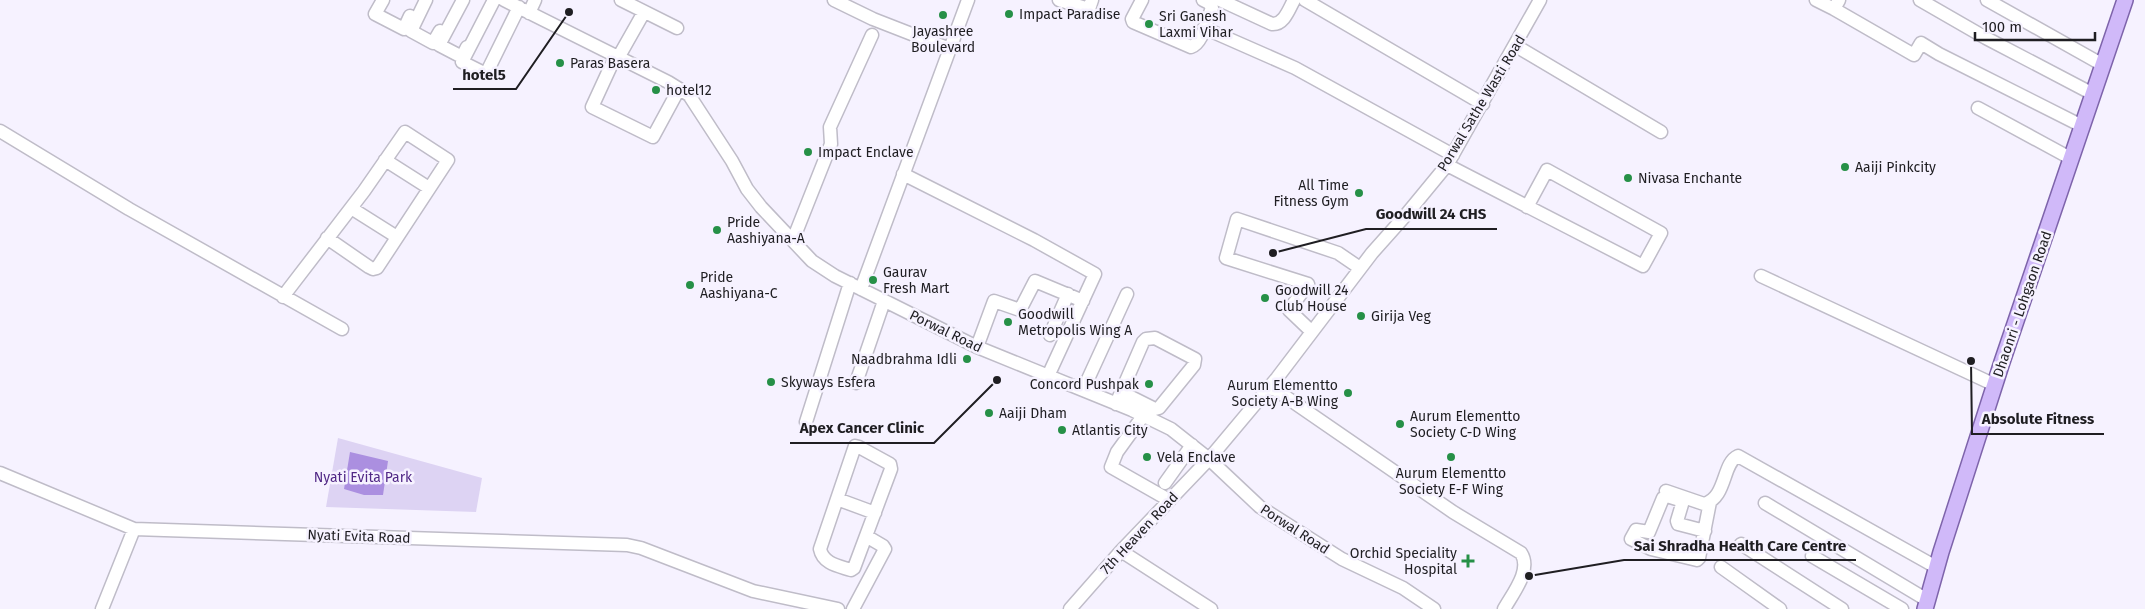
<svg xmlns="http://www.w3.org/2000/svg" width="2145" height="609" viewBox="0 0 2145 609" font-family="'Fira Sans',sans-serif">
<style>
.green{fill:#ddd3f3}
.water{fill:#ab8fe0}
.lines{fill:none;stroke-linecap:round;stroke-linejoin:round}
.minor-casing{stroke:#bfbcc8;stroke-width:15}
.major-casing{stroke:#7e64ab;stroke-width:18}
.minor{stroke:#fff;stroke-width:12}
.major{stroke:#d0b9f9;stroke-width:15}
.poi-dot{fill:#269047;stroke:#f6f2ff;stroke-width:2}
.labels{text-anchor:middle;stroke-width:5;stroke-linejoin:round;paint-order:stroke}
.poi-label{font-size:14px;fill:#1f1e22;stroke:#f6f2ff;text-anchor:start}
.street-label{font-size:14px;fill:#1f1e22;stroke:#f6f2ff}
.park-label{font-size:14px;fill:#512886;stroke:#f6f2ff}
.leader{fill:none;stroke:#1f1e22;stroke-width:2}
.callout-dot{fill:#1f1e22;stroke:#f6f2ff;stroke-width:2}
.callout-label{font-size:15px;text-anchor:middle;font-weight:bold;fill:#1f1e22;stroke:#f6f2ff;stroke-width:5;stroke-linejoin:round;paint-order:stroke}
</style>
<rect width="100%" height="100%" fill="#f6f2ff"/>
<path class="green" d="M338 438 482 478 476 512 326 507Z"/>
<path class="water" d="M350 452 388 461 383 495H364L344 489Z"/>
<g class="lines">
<defs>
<path id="minor" d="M383 0 375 14 404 29 410 16
M426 0 411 31 433 43 440 31
M463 0 439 45 462 57 467 47
M494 0 462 62 486 74 519 7
M504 0 668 82 689 95 732 161 747 189 761 207 812 261 835 276 977 347 1132 410 1171 429 1209 459 1260 507 1342 559 1403 588 1434 609
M621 0 677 28
M834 0 873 19 950 49
M1059 0 1089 9 1092 0
M1142 0 1132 19 1133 22 1191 47C1203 43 1207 19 1212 8L1209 3 1203 0
M1220 0 1272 24C1284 25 1289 9 1294 0
M1305 0 1483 104
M1816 0 1834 9 1839 0
M1920 0 1986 38 2093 94
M1987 0 2103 65
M1834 9 1914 55 1921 43 1939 54 2082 126
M529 13 535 0
M1204 28 1295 68 1453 155
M1516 46 1661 132
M615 57 592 107 653 137 679 89
M618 58 644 12
M1978 108 2072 159
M0 131 129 209 342 329
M385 160 429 188
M1447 165 1643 266 1661 233 1547 170 1527 207
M903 174 1034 240 1095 274 1048 376
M351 208 397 237
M793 240 831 144 830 127 872 35
M1761 276 1995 385
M861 289 968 0
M283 297 288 290 364 191 405 132 448 160 377 268 373 269 369 267 327 238
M1312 332 1289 310 1308 284 1226 258 1237 219 1338 253 1360 268
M1050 335 1068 294
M977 347 994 301 1020 310 1035 281 1083 301
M856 383 884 301
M1270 386 1453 512 1521 553C1532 570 1513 593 1504 609
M1083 390 1127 294
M1116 404 1143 342 1146 339 1155 338 1195 359 1194 365 1159 408 1155 409 1121 392
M1143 416 1117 452 1111 467 1169 500
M806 422 850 283
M855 446 859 447 890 464 891 469 854 568 851 570C839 566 823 564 820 549Z
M0 473 134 529 627 545 641 548 753 591 838 609
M1165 483 1192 445
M1666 491 1704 504C1727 498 1722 463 1738 456L1936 567
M837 499 875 513
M1765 503 1927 600
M1705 531 1678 524 1677 521 1683 501 1667 496 1663 498 1649 532 1636 530 1631 539 1651 549 1697 560 1699 558 1710 502
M1741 544 1842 609
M1121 551 1211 609
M1812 556 1902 609
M1721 567 1780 609
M102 609 134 529
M853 609 885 549 883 546 866 536
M1070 609 1121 551 1209 459 1277 378 1372 253 1405 216 1447 165 1540 0"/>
<path id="major" d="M1925 609 1941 552 2002 362 2125 0"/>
</defs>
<use href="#minor" class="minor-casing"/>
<use href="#major" class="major-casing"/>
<use href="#minor" class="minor"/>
<use href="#major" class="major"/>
</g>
<g class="poi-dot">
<circle cx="1009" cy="14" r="5"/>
<circle cx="943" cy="15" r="5"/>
<circle cx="1149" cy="24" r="5"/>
<circle cx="560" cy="63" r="5"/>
<circle cx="656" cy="90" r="5"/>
<circle cx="808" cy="152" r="5"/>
<circle cx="1845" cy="167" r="5"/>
<circle cx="1628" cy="178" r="5"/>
<circle cx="1359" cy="193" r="5"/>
<circle cx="717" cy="230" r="5"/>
<circle cx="873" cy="280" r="5"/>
<circle cx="690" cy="285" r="5"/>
<circle cx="1265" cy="298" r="5"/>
<circle cx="1361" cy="316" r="5"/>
<circle cx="1008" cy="322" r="5"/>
<circle cx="967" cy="359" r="5"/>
<circle cx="771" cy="382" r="5"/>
<circle cx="1149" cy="384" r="5"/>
<circle cx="1348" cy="393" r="5"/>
<circle cx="989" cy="413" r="5"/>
<circle cx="1400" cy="424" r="5"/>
<circle cx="1062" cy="430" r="5"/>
<circle cx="1147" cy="457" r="5"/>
<circle cx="1451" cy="457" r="5"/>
<path d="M1465.5 553.5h5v5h5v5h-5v5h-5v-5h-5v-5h5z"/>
</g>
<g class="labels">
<g class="poi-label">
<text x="1019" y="19">Impact Paradise</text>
<text x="1159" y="21">Sri Ganesh<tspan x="1159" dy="16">Laxmi Vihar</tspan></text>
<text x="943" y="36" text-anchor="middle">Jayashree<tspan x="943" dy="16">Boulevard</tspan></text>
<text x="570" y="68">Paras Basera</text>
<text x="666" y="95">hotel12</text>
<text x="818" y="157">Impact Enclave</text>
<text x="1855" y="172">Aaiji Pinkcity</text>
<text x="1638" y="183">Nivasa Enchante</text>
<text x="1349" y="190" text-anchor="end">All Time<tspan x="1349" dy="16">Fitness Gym</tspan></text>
<text x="727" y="227">Pride<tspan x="727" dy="16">Aashiyana-A</tspan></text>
<text x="883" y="277">Gaurav<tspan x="883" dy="16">Fresh Mart</tspan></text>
<text x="700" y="282">Pride<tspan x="700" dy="16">Aashiyana-C</tspan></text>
<text x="1275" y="295">Goodwill 24<tspan x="1275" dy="16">Club House</tspan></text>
<text x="1018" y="319">Goodwill<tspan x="1018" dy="16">Metropolis Wing A</tspan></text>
<text x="1371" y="321">Girija Veg</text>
<text x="957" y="364" text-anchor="end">Naadbrahma Idli</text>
<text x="781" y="387">Skyways Esfera</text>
<text x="1139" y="389" text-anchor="end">Concord Pushpak</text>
<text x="1338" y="390" text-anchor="end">Aurum Elementto<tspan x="1338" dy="16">Society A-B Wing</tspan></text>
<text x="999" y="418">Aaiji Dham</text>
<text x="1410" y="421">Aurum Elementto<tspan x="1410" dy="16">Society C-D Wing</tspan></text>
<text x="1072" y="435">Atlantis City</text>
<text x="1157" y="462">Vela Enclave</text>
<text x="1451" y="478" text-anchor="middle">Aurum Elementto<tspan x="1451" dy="16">Society E-F Wing</tspan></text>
<text x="1457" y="558" text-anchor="end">Orchid Speciality<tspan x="1457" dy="16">Hospital</tspan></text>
</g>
<g class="street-label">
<text transform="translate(1481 103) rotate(-59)" y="5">Porwal Sathe Wasti Road</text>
<text transform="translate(2022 304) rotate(-71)" y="5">Dhaonri - Lohgaon Road</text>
<text transform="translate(946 331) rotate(26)" y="5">Porwal Road</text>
<text transform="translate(1295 529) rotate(33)" y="5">Porwal Road</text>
<text transform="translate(1139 533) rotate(-47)" y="5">7th Heaven Road</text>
<text transform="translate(359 536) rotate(2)" y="5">Nyati Evita Road</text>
</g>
<g class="park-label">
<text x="363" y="482">Nyati Evita Park</text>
</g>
</g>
<path class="leader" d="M569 12L516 89H453M1273 253L1366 229H1497M1971 361L1972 434H2104M997 380L934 443H790M1529 576L1624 560H1856"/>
<g class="callout-dot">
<circle cx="569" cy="12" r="5"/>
<circle cx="1273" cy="253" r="5"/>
<circle cx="1971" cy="361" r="5"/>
<circle cx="997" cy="380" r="5"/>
<circle cx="1529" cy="576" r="5"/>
</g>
<g class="callout-label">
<text x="484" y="80">hotel5</text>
<text x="1431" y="219">Goodwill 24 CHS</text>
<text x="2038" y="424">Absolute Fitness</text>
<text x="862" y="433">Apex Cancer Clinic</text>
<text x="1740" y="551">Sai Shradha Health Care Centre</text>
</g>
<path d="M1975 32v8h120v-8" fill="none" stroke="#1f1e22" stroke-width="2.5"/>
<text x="1982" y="32" font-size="15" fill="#1f1e22" stroke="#f6f2ff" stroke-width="4" paint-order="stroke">100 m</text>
</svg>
